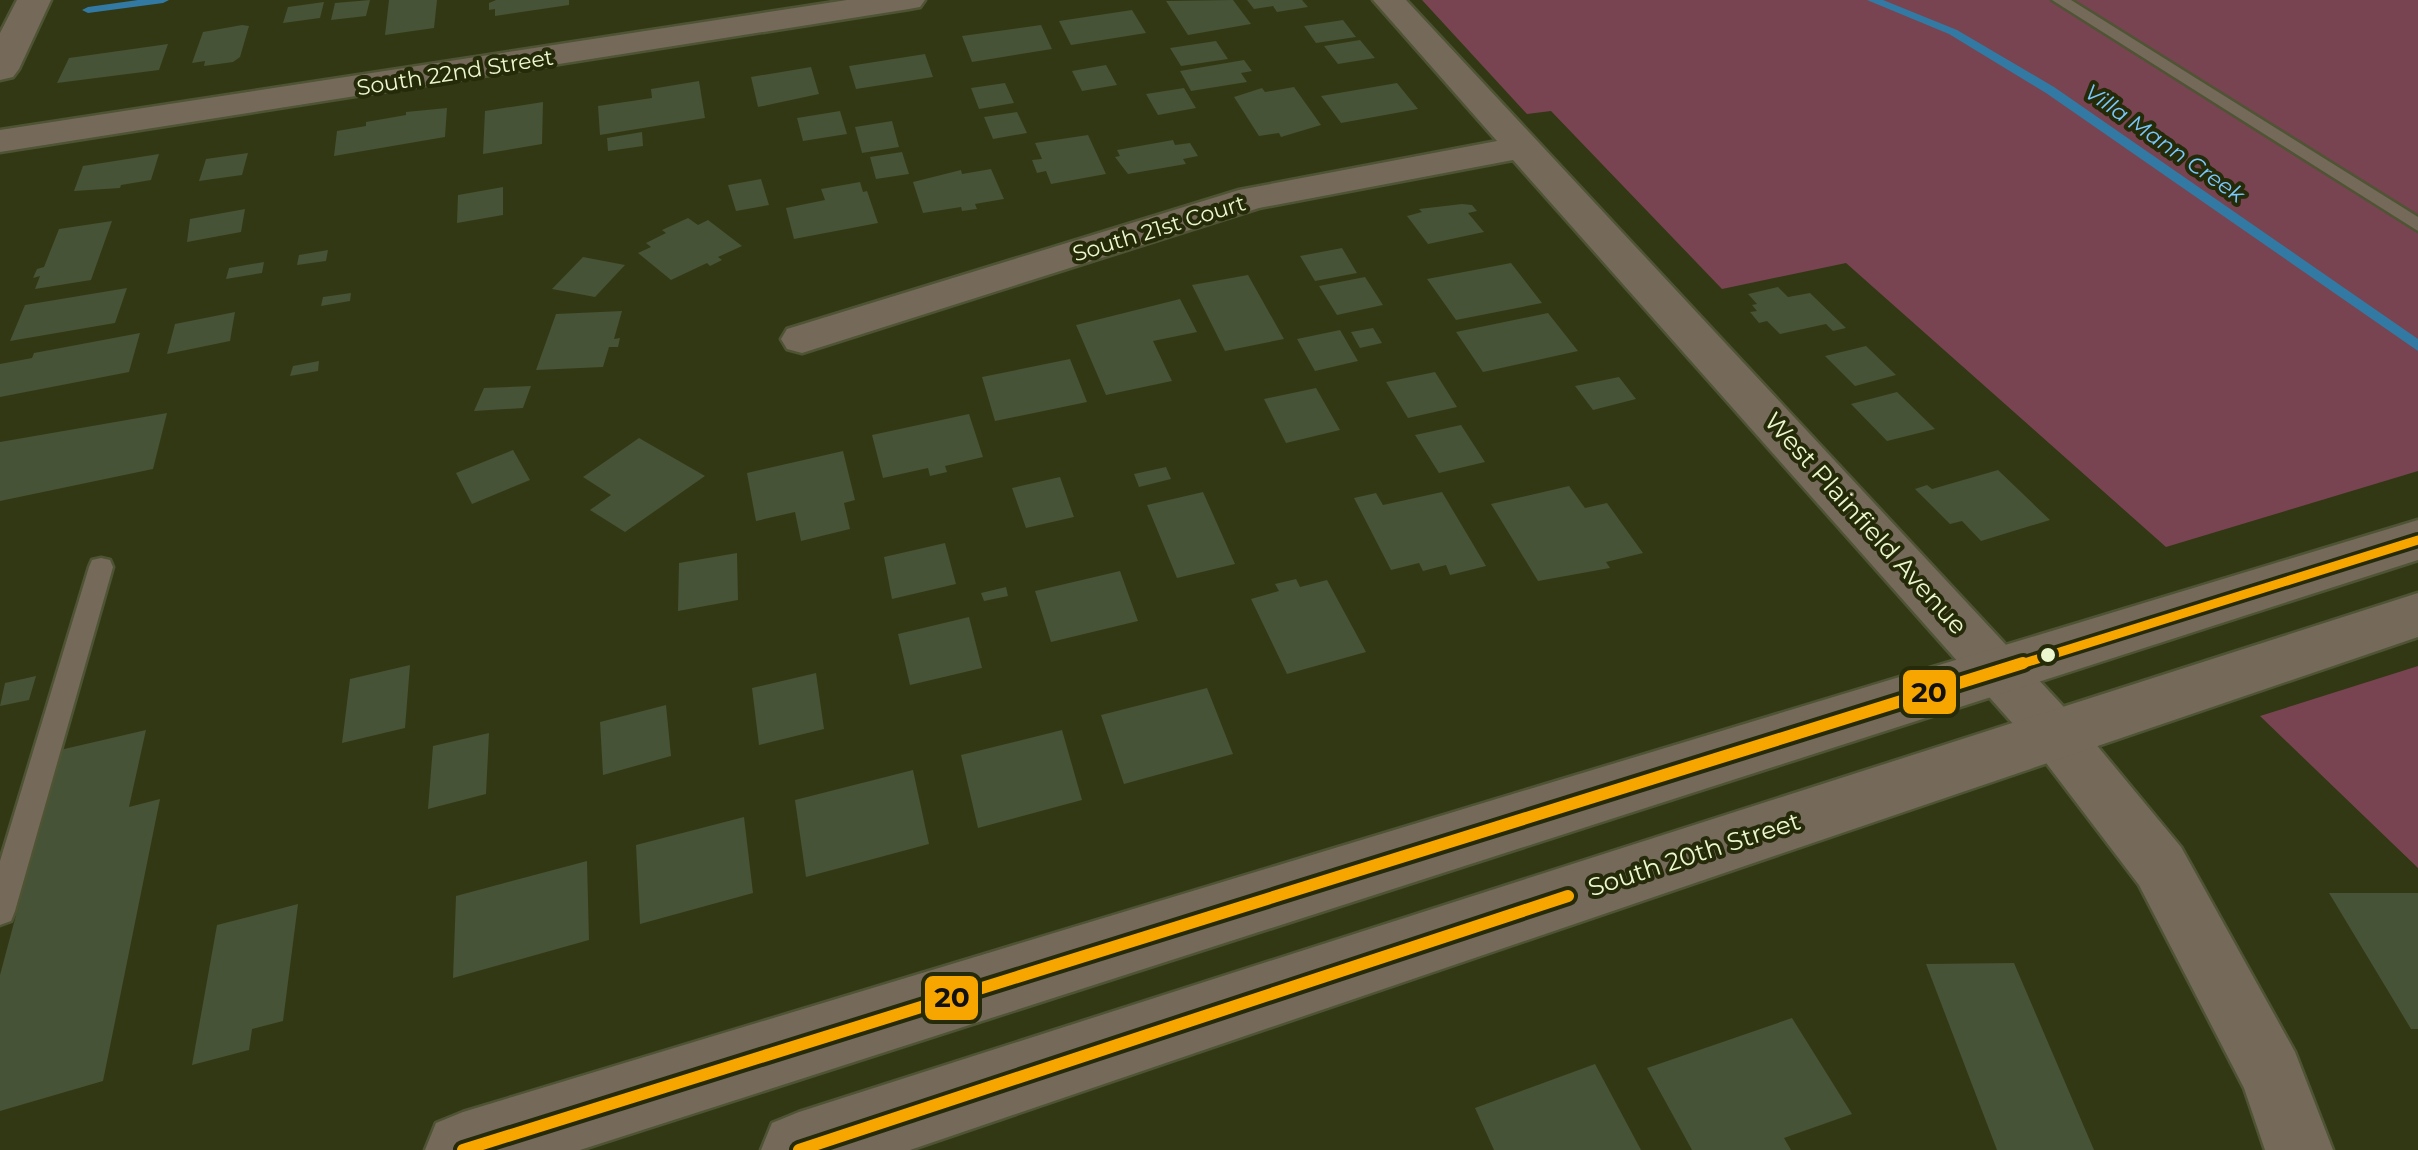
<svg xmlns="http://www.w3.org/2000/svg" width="2418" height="1150" viewBox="0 0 2418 1150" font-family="Montserrat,sans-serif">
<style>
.green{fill:#784451}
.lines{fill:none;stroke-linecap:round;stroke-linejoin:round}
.stream{fill:#327aa3;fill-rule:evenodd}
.building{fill:#475336}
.service-casing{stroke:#4e5434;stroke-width:5}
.minor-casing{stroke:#4e5434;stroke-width:5}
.tertiary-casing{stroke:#4e5434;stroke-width:5}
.service{fill:#75695a;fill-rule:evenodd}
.minor{fill:#75695a;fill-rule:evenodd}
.tertiary{fill:#75695a;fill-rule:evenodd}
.bus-1-far1-casing{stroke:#252b09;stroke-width:16}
.bus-1-casing{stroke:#252b09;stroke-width:20}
.bus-1-far1{stroke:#f7a600;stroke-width:9}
.bus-1{stroke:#f7a600;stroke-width:12}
.bus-dot{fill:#ecf7cf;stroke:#252b09;stroke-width:4}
.labels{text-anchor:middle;stroke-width:8;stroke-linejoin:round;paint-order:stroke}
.far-street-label{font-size:22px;fill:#ecf7cf;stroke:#252b09}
.far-water-label{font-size:22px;font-style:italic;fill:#79c8fe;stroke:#252b09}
.street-label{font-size:25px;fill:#ecf7cf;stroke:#252b09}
.line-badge{stroke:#252b09;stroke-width:4}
.pale-badge-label{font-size:28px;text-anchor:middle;font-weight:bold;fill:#111}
</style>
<rect width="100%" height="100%" fill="#323814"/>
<path class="green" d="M1422 0H2418V471L2166 547 1846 263 1722 289 1551 111 1527 114Z
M2418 666V868L2260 716Z"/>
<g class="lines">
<path class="stream" d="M138 0H169L163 3 88 13 82 10 88 7Z
M1867 0H1883L1957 30 2054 87 2418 339V351L2046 93 1949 34Z"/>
</g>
<path class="building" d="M370 0 366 16 331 20 335 3Z
M389 0H437L434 28 385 35Z
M496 0H569V5L495 16V9L489 10V3Z
M1233 0 1251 24 1188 35 1166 1Z
M1247 0H1302L1308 7 1277 12 1273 6 1254 9Z
M324 2 320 18 283 23 288 7Z
M1132 10 1146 33 1071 45 1059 21Z
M1343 20 1356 37 1316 43 1304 26Z
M242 25 249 26 240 57 233 62 204 66 205 61 192 63 203 32Z
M1041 25 1052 49 972 62 962 36Z
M1360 40 1375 58 1338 64 1324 46Z
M1216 41 1228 59 1181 66 1170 48Z
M168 44 159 70 57 83 69 58Z
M925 54 933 77 856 89 849 66Z
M1244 60 1252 71 1241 73 1247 82 1191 91 1180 71Z
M1106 65 1117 85 1082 91 1072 71Z
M811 67 819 94 758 107 751 77Z
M699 81 705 118 600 135 598 106 652 98 651 89Z
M1005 83 1014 103 979 109 971 88Z
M1397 83 1418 109 1341 123 1321 96Z
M1294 87 1321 125 1281 137 1279 133 1259 136 1234 97 1262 88 1265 92Z
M1184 88 1196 108 1158 115 1146 94Z
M543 102 542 144 483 154 485 111Z
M447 108 445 137 334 156 337 131 366 126V122L406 115V112Z
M840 111 847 134 803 141 797 118Z
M1017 112 1027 133 993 139 984 117Z
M892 121 899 147 862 153 855 127Z
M642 132 643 146 608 151 607 138Z
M1088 135 1106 174 1051 184 1046 171 1037 173 1032 160 1042 159 1035 143Z
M1173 140 1175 145 1190 143 1198 156 1183 159 1186 164 1128 174 1115 157 1120 156 1117 150Z
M902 152 909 174 876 179 870 157Z
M248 153 242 175 199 181 206 159Z
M159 154 151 180 121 185 120 188 74 191 83 166Z
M991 169 1004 199 975 204 977 209 962 211 961 207 923 213 913 182 961 170 962 174Z
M761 179 769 205 736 211 728 185Z
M860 182 863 192 867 191 878 223 794 239 786 208 825 200 821 189Z
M503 187V215L457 223 458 195Z
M1462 204 1472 205 1477 211 1468 213 1484 232 1428 244 1407 216 1422 212 1419 209Z
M245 209 241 232 187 242 190 219Z
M688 218 698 225 708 220 742 246 718 257 722 260 710 266 707 263 671 280 638 253 651 247 646 243 666 233 662 230Z
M112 221 91 280 35 289 40 276 33 278 37 269 44 267 59 229Z
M1342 248 1357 273 1315 281 1300 256Z
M328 250 326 261 297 265 299 255Z
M583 257 625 265 595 297 552 289Z
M264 262 262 273 226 279 229 268Z
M1511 263 1542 303 1456 320 1427 279Z
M1248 275 1284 339 1225 351 1192 285Z
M1365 277 1383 305 1337 315 1319 286Z
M1778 287 1788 297 1810 293 1846 328 1833 331 1826 324 1780 334 1767 321 1759 323 1750 312 1757 311 1752 305 1757 304 1748 294Z
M127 288 115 323 10 341 25 305Z
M351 293 350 301 321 306 323 297Z
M1180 299 1197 332 1153 341 1172 381 1106 395 1076 325Z
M622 311 614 339 620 338 618 347H609L603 367 536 370 556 314Z
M235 312 230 341 167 354 175 324Z
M1548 313 1578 351 1483 372 1456 332Z
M1373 328 1382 343 1360 348 1351 332Z
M1340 330 1358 361 1315 371 1297 339Z
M140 333 129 372 0 397V364L32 358 34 353Z
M1866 346 1896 375 1855 386 1825 356Z
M1070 359 1087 402 995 421 982 377Z
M319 361 318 371 290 376 293 366Z
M1435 372 1457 407 1408 418 1386 382Z
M1619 377 1636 399 1593 410 1575 386Z
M531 386 523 408 474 411 484 388Z
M1316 388 1340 430 1286 443 1264 399Z
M1897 392 1935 429 1887 441 1851 404Z
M167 413 153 469 0 501V442Z
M969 414 983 457 945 466 947 472 930 476 928 468 883 478 872 435Z
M1461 425 1485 462 1439 473 1415 435Z
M639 438 705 476 625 532 590 510 611 495 583 477Z
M513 450 530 480 472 504 456 473Z
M843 451 855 500 844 503 850 529 801 541 795 512 756 521 747 473Z
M1166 467 1171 479 1139 487 1134 474Z
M1998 470 2050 520 1981 541 1962 521 1950 524 1915 489 1927 485 1932 489Z
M1060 477 1074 517 1026 528 1012 488Z
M1569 486 1585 508 1607 503 1643 553 1606 562 1610 568 1538 581 1491 504Z
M1203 492 1235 564 1177 578 1147 505Z
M1442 492 1486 566 1450 575 1446 565 1423 571 1419 563 1391 570 1354 498 1376 493 1383 505Z
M945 543 956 584 892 599 884 557Z
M737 553 738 600 678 611 679 563Z
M1120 571 1138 621 1051 642 1035 591Z
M1296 579 1300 587 1327 580 1366 652 1287 674 1251 599 1279 591 1275 584Z
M1006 587 1008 596 984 601 981 593Z
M969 617 982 668 910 685 898 634Z
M410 665 405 728 342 743 350 679Z
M816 673 824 729 759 745 752 688Z
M36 676 29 700 0 706 5 683Z
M1207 688 1233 754 1124 784 1101 715Z
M666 705 671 756 603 775 600 722Z
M146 730 129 807 160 799 103 1081 0 1111V975L60 750Z
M1062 730 1082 800 978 828 961 755Z
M489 733 486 794 428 809 433 746Z
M913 770 929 844 806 877 795 800Z
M744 817 753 893 640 924 636 845Z
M587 861 589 940 453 978 456 896Z
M2329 893H2418V1029H2411Z
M298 904 283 1021 252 1029 249 1050 192 1065 217 925Z
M2014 963 2094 1150H1997L1926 964Z
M1792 1018 1852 1114 1784 1138 1791 1150H1692L1647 1068Z
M1595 1064 1641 1150H1494L1475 1108Z"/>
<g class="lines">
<defs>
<path id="service" d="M2052 0H2071L2418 217V231Z
M101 558 110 560 113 567 15 911 11 921 0 925V861L89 567 92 560Z"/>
<path id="minor" d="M847 0H925L920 7 909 9 0 152V130Z
M1373 0H1406L2075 719 2181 847 2295 1052 2333 1150H2265L2244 1088 2139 885 2037 751 1513 160 1259 208 802 353 787 349 781 339 787 329 1239 190 1497 141Z"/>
<path id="tertiary" d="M17 0H51L19 69 13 77 0 80V33Z
M2418 520V560L580 1150H425L436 1123 463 1112Z
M2418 593V637L910 1150H761L772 1123 799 1112Z"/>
</defs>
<use href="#service" class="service-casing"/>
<use href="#minor" class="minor-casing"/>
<use href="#tertiary" class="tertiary-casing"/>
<use href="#service" class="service"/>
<use href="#minor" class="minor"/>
<use href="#tertiary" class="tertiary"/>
<defs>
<path id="bus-1-far1" d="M2015 666 2418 540"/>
<path id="bus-1" d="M463 1150 2023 663
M799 1150 1568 896"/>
</defs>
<use href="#bus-1-far1" class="bus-1-far1-casing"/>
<use href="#bus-1" class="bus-1-casing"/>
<use href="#bus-1-far1" class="bus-1-far1"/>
<use href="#bus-1" class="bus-1"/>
</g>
<circle class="bus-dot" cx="2048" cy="655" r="9"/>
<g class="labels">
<g class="far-street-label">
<text transform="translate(455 72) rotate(-9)" y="8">South 22nd Street</text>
<text transform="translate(1159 228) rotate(-17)" y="8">South 21st Court</text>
</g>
<g class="far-water-label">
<text transform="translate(2165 143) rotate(35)" y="8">Villa Mann Creek</text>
</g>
<g class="street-label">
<text transform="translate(1866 523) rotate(48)" y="9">West Plainfield Avenue</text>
<text transform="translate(1694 854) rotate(-18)" y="9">South 20th Street</text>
</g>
</g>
<g class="line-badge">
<rect x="1901" y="668" width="57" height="48" rx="10" fill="#f7a600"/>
<rect x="923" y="974" width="57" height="48" rx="10" fill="#f7a600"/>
</g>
<g class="pale-badge-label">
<text x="1929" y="702">20</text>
<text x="952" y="1007">20</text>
</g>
</svg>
